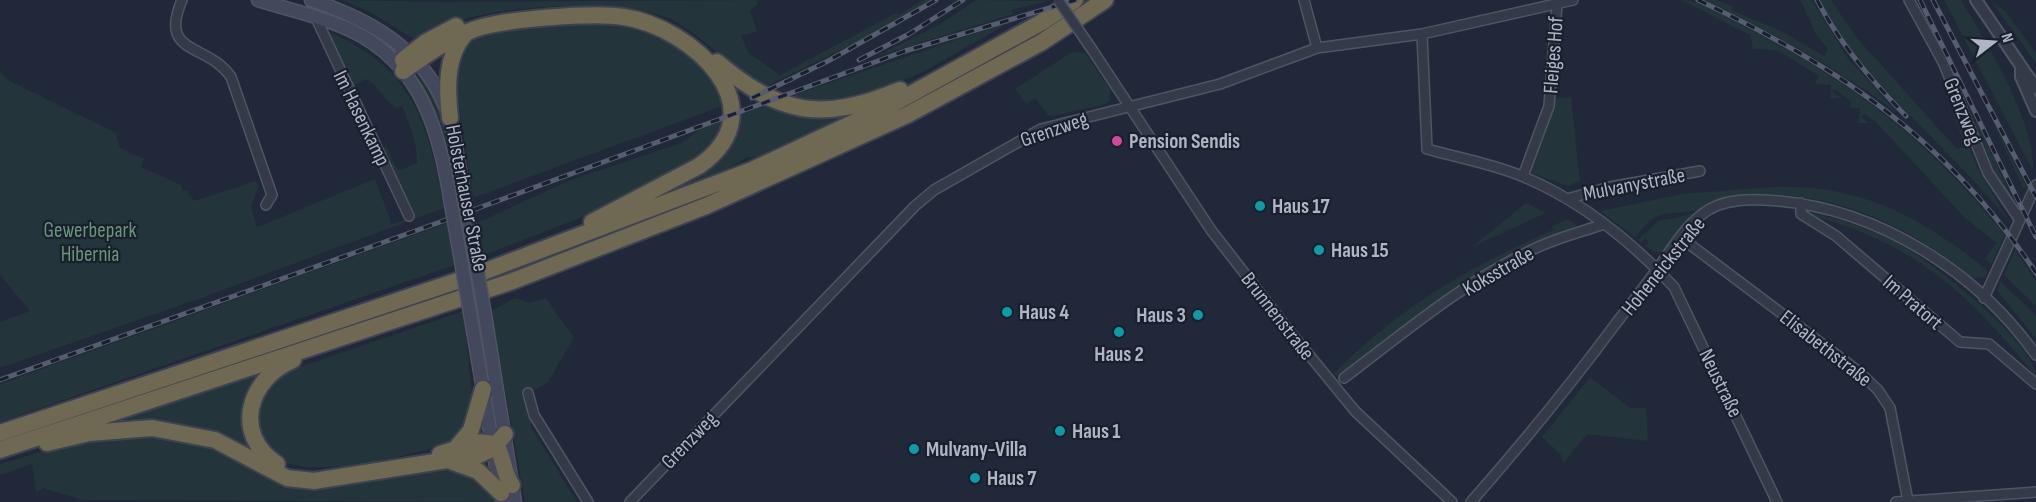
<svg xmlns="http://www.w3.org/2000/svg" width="2036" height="502" viewBox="0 0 2036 502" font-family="'Sofia Sans Condensed',sans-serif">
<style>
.green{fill:#23343a}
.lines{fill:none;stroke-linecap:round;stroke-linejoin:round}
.minor-casing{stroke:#4f5564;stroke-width:12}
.tertiary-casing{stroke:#4f5564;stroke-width:14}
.secondary-casing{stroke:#4f5564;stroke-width:15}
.motorway-casing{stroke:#3c4251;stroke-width:20}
.minor{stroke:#353a49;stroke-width:9}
.tertiary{stroke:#353a49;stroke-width:10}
.secondary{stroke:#43485c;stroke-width:12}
.motorway{stroke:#6f6852;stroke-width:16}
.rail-casing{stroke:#565d70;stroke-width:5}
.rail{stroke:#1a1f2e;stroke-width:3;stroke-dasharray:9;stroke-linecap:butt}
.minor-bridge-casing{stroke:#4f5564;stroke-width:12;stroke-linecap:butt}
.secondary-bridge-casing{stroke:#4f5564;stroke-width:15;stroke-linecap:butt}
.minor-bridge{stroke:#353a49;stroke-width:9}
.secondary-bridge{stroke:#43485c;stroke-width:12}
.hotel-dot{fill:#d1479c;stroke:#1a1f2e;stroke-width:2}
.culture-dot{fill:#0f9aa8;stroke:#1a1f2e;stroke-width:2}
.labels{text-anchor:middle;stroke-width:4.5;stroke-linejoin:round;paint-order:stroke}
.street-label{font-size:21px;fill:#afb5c5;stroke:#1a1f2e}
.poi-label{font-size:21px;font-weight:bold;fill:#afb5c5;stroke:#1a1f2e;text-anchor:start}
.park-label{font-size:21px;fill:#679678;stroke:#1a1f2e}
</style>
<rect width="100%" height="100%" fill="#212839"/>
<path class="green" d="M342 0 442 2 759 0 756 6 750 10 757 31 741 36 749 53 780 75 896 13 899 15 922 0H933L886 28 763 88C731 67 705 38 671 19 621 0 522 4 468 18 449 23 431 34 412 38L370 12Z
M976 0 1048 1 1012 10 1013 14 875 57 942 23Z
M1681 0C1701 0 1725 17 1743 26 1851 81 1928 140 2005 235L1991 264 1985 259 1996 243 1963 216 1876 122 1864 114 1861 117 1869 123H1859L1860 108H1851V101L1834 89 1832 92 1841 98H1830L1831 85 1815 84 1819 76 1777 50 1753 49 1750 35Z
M1705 0H1717L1733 6 1731 10 1781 31 1824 56 1828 49 1817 36 1800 0H1812L1847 57 1897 113C1836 67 1773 33 1705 0Z
M1819 0H1831L1857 38 1957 149 1965 146 1954 115H1956L1979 171 2010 223C1949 145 1867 88 1819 0Z
M1944 0H1961C1985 40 2036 122 2033 171Z
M1992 2 2005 11 2036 53V63Z
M1014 20 923 72 872 94 829 103 785 98Z
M569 23 632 24 677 45 710 74 725 105 473 198 457 92 459 51 478 31Z
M328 32C413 66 429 125 444 208L207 296 0 368V322L30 311 0 275V71L8 80 116 133 120 148 144 159 141 167 181 185 183 191 187 190 194 201 256 181 259 187 251 206 257 227 375 179 392 224 411 217 414 212 383 148 387 147 396 167 400 170 417 163C417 142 410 124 402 106L396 108C384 100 379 86 366 79L355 85 350 82Z
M1072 52 1085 53 1110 89V100L1106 104 1052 116 1048 115 1035 98 1026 104 1015 89Z
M423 76 446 125 461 201 455 203C448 159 441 119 417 81Z
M1571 97 1580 181 1568 186 1531 173V161L1556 99Z
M769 104 854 112 753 158 747 157 722 172 657 197 686 178 737 116Z
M1989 114 2026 186 2024 190Z
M725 120 713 146 681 168 608 207 482 256 477 223 570 180 681 143 701 129Z
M1974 124H1978L2014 202 2012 203 1990 165Z
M1773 187C1861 184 1922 217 1988 271L1985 277 1972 279C1912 225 1828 189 1747 195 1729 197 1715 205 1699 210 1686 214 1666 211 1654 218 1647 222 1641 231 1635 237L1600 211 1682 194Z
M1526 203 1546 213 1472 247Z
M1697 213 1661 252H1653L1646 246 1649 242 1645 238 1641 243 1638 240 1658 221Z
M1810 213C1842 219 1872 229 1901 245 1931 261 2036 343 2036 377 1971 296 1916 243 1812 216L1808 214Z
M1568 219 1577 226 1576 229 1452 294 1339 376 1333 374C1400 307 1468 267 1553 230L1552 226Z
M447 223 455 265 0 422V384Z
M2015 250 2036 280V306L2004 275Z
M2001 282 2036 315V339L1997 290Z
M515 298 530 303 546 298 574 338 548 382 530 393 531 427 577 502H525L491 311Z
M463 311 472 392 461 438C427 453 305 483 276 457 267 450 262 435 256 426L261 394 285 372Z
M266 371 260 378 256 453 233 445 99 426Z
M1590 377 1630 408H1646L1648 441 1587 434 1563 464 1562 456 1542 437Z
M146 433C165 437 186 438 205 444 228 452 291 488 310 488 351 488 433 457 468 471 477 475 491 493 494 502L82 500 43 488 36 493 32 464 0 475V464L71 443Z"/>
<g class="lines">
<defs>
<path id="minor" d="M182 0C158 56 207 42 231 77L272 195 266 205
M1304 0 1317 48
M1909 0 1943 62 1988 173 2020 220
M316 18 409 216
M1422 34 1427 149C1459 158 1494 164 1524 177 1581 201 1632 242 1674 287L1777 502
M1093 51 1211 230 1283 323 1355 411 1452 502
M1523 176 1549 106 1557 5
M1567 199 1610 187 1700 171
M1801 203V214L1836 236 1960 342 1989 344 2036 384
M1680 237 1858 371 1878 390 1890 408 1908 501
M1984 298 2036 185
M1344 378C1405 332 1465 281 1534 249 1556 238 1581 232 1604 224
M528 393 534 415 588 502
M630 502 915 206 934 190 1041 129 1220 84 1317 48 1422 34 1573 0
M1471 502C1522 444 1571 384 1617 322 1631 304 1645 286 1658 268 1671 250 1683 229 1701 215 1723 197 1753 199 1779 201 1880 210 1978 273 2036 355
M1896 502 2036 492"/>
<path id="tertiary" d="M1976 0 2036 88
M2021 70V77L2036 111"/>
<path id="secondary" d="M258 0C289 10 321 16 350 30 423 64 439 132 451 204
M311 0C372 20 429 52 449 118 457 144 460 173 465 200
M484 309 515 502
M470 313 502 502"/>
<path id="motorway" d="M403 60 426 42 456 26
M717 62C781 116 823 122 900 90
M403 71C424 57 446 40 470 31 497 19 594 12 624 17 691 27 781 108 699 166L592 222
M450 118C447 89 445 57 465 34
M0 433 475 275 752 170 889 106 1042 22 1075 0
M47 443 89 433 152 428 215 440 287 478 314 481 479 455 493 448 505 434
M457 447 471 430 483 389
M0 450 510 282 706 206 907 115 1042 42 1105 0
M440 454 477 442 495 444C505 457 502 473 512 485
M453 462 478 471 501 493
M277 464C232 434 248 379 293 360"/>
</defs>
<use href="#minor" class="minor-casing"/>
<use href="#tertiary" class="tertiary-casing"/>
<use href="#secondary" class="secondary-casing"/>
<use href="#motorway" class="motorway-casing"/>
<use href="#minor" class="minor"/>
<use href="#tertiary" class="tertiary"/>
<use href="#secondary" class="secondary"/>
<use href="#motorway" class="motorway"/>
<defs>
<path id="rail" d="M1698 0C1838 66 1949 141 2036 273
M1817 0C1840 44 1871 80 1906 116
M1920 0 2036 237
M1933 0 2036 197
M859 60 909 34 963 0
M752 98 828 61 936 0
M0 380 443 221 905 51 1076 0"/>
</defs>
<use href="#rail" class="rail-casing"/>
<use href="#rail" class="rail"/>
<defs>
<path id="minor-bridge" d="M1058 0 1093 51"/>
<path id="secondary-bridge" d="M465 200 484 309
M451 204 470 313"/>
</defs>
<use href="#minor-bridge" class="minor-bridge-casing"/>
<use href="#secondary-bridge" class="secondary-bridge-casing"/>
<use href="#minor-bridge" class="minor-bridge"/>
<use href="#secondary-bridge" class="secondary-bridge"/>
</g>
<circle class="hotel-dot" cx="1117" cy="141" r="6"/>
<g class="culture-dot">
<circle cx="1260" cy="206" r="6"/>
<circle cx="1319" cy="250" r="6"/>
<circle cx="1007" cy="312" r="6"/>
<circle cx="1198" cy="315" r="6"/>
<circle cx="1119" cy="332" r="6"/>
<circle cx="1060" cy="431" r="6"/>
<circle cx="914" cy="449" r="6"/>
<circle cx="975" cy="478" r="6"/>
</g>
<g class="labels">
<g class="street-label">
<text transform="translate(1553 55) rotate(-86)" y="7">Fleiges Hof</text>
<text transform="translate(1963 111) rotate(68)" y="7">Grenzweg</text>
<text transform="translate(362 118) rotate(64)" y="7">Im Hasenkamp</text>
<text transform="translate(1054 129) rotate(-19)" y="7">Grenzweg</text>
<text transform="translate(1634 184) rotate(-11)" y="7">Mulvanystraße</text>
<text transform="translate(467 198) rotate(79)" y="7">Holsterhauser Straße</text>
<text transform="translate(1663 266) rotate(-51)" y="7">Hoheneickstraße</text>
<text transform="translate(1498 271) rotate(-30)" y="7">Koksstraße</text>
<text transform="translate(1913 302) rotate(41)" y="7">Im Pratort</text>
<text transform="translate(1278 316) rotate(52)" y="7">Brunnenstraße</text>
<text transform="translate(1826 348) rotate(38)" y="7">Elisabethstraße</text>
<text transform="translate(1721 383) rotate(64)" y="7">Neustraße</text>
<text transform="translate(689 440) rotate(-46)" y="7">Grenzweg</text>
</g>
<g class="poi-label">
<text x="1129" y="148">Pension Sendis</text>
<text x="1272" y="213">Haus 17</text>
<text x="1331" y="257">Haus 15</text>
<text x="1019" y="319">Haus 4</text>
<text x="1186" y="322" text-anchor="end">Haus 3</text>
<text x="1119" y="361" text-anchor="middle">Haus 2</text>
<text x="1072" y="438">Haus 1</text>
<text x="926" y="456">Mulvany-Villa</text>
<text x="987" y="485">Haus 7</text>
</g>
<g class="park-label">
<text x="90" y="237">Gewerbepark<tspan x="90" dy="24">Hibernia</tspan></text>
</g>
</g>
<g transform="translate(1994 42) rotate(73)" stroke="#1a1f2e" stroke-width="4.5" paint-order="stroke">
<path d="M0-4.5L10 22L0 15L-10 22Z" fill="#afb5c5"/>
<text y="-9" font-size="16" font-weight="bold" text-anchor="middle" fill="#afb5c5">N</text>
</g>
</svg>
